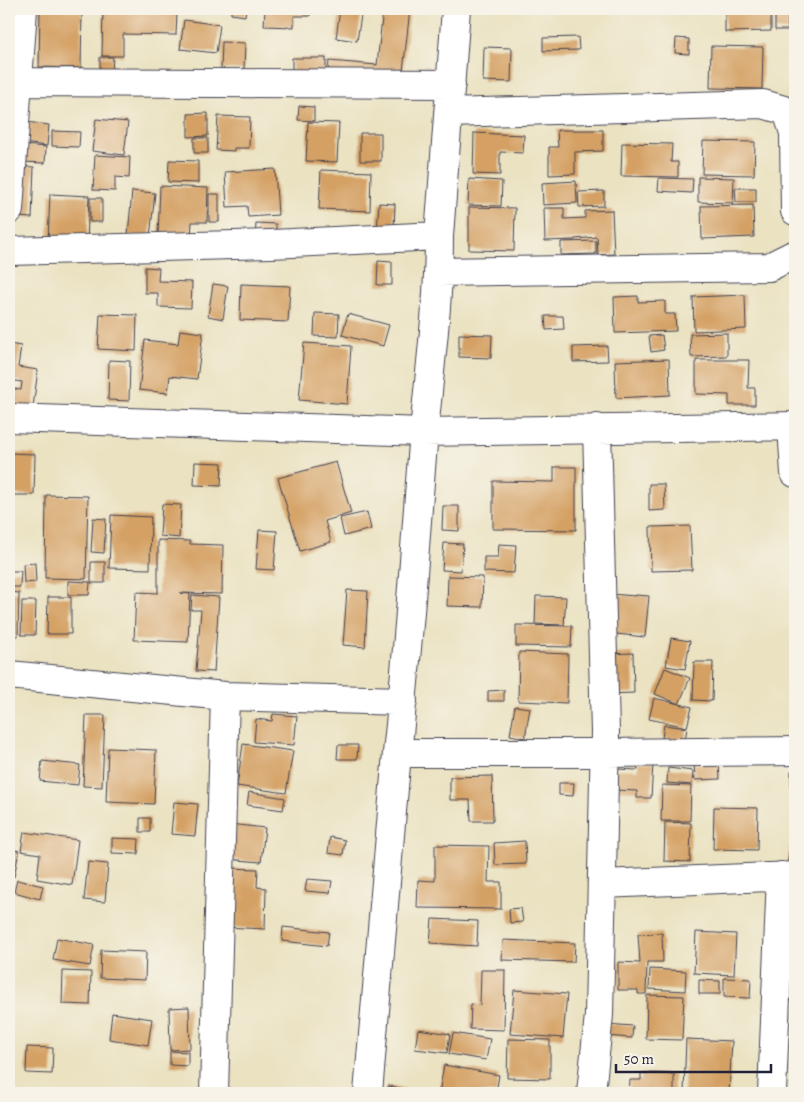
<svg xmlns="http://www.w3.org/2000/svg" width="804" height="1102" viewBox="0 0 804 1102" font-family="Alegreya,serif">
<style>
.building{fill:#d4a064}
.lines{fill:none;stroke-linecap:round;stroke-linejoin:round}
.minor-casing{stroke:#403f4f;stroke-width:30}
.minor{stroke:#fff;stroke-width:28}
</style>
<rect width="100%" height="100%" fill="#f7f3e8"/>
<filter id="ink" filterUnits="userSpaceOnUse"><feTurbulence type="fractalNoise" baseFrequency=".02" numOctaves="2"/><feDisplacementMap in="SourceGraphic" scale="10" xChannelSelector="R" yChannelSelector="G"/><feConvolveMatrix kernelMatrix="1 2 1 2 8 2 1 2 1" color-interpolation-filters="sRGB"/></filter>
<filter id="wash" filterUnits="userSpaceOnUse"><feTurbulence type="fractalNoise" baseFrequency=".0096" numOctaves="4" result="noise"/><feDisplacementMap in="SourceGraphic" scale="20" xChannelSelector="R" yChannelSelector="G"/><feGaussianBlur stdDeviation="1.12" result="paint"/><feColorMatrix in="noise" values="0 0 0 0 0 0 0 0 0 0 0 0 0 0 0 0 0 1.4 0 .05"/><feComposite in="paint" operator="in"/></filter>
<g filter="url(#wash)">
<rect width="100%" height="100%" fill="#eae2c1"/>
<g id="blocks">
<path class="building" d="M40 9H82L81 68 39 67Z
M231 9H246L245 16 231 14Z
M265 9H310V16H294V27L264 26Z
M340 9H362L357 41 336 38Z
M383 9H410L401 89 327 82 329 61 377 65Z
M725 9H771V31L725 32Z
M775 9H787L788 30H775Z
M789 9H795V33H789Z
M103 11 177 13 176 35 123 34V56H102Z
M184 20 220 25 216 53 180 49Z
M578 37 579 50 543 51V38Z
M676 38 689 39V54L675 53Z
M222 42 245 43 244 70 221 69Z
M711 46 763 47 762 89 710 88Z
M484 47 512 48 511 82 483 81Z
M100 57H113L112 72H100Z
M292 58H326V72L292 73Z
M299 106 314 107V121L298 120Z
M208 113V136L188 137V114Z
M218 116 250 117 249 148H234V151L216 150Z
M96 119 128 122 124 155 92 151Z
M26 122 49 125 47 146 23 143Z
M308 122 339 123 337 162 306 161Z
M557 130H603V151L575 152V174L549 175V147H558Z
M52 131 80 132 79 147 52 146Z
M360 133H381V161H360Z
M474 133 524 135 523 153 500 152V175L473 174Z
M194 138H208V153H194Z
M703 141 755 142 754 175 702 174Z
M622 143 672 144 671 162H678V177L621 176Z
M23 145 46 147 45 163 22 162Z
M95 155 130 157 129 178 115 177V191L93 190Z
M169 160 198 161V183L168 182Z
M20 166 34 167 32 218 18 217Z
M275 169 278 215 248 217 247 206 227 207 225 172Z
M321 170 371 172 370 211 319 209Z
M698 177 734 178 733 203 698 202Z
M659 178 693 179 692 193 658 191Z
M469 179 502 181 501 206 468 205Z
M576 181 577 203 543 205 542 183Z
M160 186 208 188 207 222H192L191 237 158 236Z
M735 188H756V202H736Z
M132 191 155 193 150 237 128 235Z
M604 191V206L579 207 578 192Z
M50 194 89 196 87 244 48 242Z
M209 194H219V222H209Z
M90 198H102V222H90Z
M379 203 395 204 394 231H377Z
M753 205 754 237 702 239 701 206Z
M469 207 515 208 514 251 469 250Z
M544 208H564V219L585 218V211L612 210 614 254 598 255 597 237 575 239V240L545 241Z
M256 223 276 224V242L255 241Z
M596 241V254L561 255V242Z
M378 261 392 262V285H377Z
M145 267 159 268 158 281 192 282 191 308 158 307V293H145Z
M213 284 228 286 223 319 208 316Z
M241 284 290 286 288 322 240 320Z
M745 295 746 329 694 331 693 297Z
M638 296V302L665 301V314H675L676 331 615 333 614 297Z
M315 313 339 314 338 337 314 336Z
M100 314 137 315 136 351 98 349Z
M348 314 389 325 383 346 342 335Z
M545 316H563L564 329 546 330Z
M180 330 203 333 197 379 170 376 168 393 139 390 145 340 178 344Z
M727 333V356L691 357 690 334Z
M459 334 492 335 491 358 459 357Z
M662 335 664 350 651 352 649 336Z
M304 343 351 346 347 404 299 400Z
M9 344 21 346 18 367 38 370 32 414 9 411V388L21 390 22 382 9 380Z
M607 346 608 361 573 362V347Z
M669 359 670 395 616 398 615 361Z
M109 360 130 361 129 401 108 400Z
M696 360H749L748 388H755V405H729V395L696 394Z
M9 453 35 454 34 495H9Z
M195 462 222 463 221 486 194 485Z
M336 462 351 513 325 521 331 542 300 551 278 478Z
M554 467H576V530L493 529V481L554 482Z
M649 484H664L665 510 649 511Z
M46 495 88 496 86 579 45 578Z
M162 504 181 505 179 538 160 536Z
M443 506H459V531L442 530Z
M367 512 371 529 344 536 340 518Z
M111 515 151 517 150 569 109 568Z
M93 518 106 519 104 553 91 552Z
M690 526 692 570 651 571 650 527Z
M259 530 277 531 274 570 256 569Z
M158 540 190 541V544L223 545 222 594 180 593 190 594 188 642 134 640 136 592 158 593Z
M444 543 463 544 461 571 442 570Z
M499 544 516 545 514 573 484 572V557H498Z
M91 562H105V583H91Z
M35 563 36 582 24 583 23 564Z
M9 571H21L20 587H9Z
M448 576 483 577 482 607 447 606Z
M68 581 90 582 89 595H68Z
M347 590 368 591 365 647 343 645Z
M9 592 19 593 18 636H9Z
M610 594 636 596V595L649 596 645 637 606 633Z
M192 595 219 597 214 672 196 671 201 610H191Z
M536 596 566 597 564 625 535 624Z
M48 597H71V634H47Z
M22 601H36L35 635H21Z
M516 625 572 626 571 647 516 646Z
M671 638 690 641 685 669 666 666Z
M519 652 568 654 567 703 518 701Z
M633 653 634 693 608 694 607 654Z
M694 662H713L712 701 693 700Z
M665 668 690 678 679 704 655 694Z
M504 690V701H488V691Z
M654 698 692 707 687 727 649 719Z
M515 706 530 708 525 738 510 735Z
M273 714 297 716 294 745 254 742 256 719 272 721Z
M86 715H105L102 787 83 786Z
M664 725 687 728 685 741 662 738Z
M243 744 293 751 286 793 237 786Z
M338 745H358L357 759H337Z
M108 748 156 750 154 804 106 802Z
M42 761 80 765 78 785 40 781Z
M638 763 653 764 651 798H637V791L615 790 616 769 638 770Z
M719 763 720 779 695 780 694 764Z
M668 768 693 771 692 785 667 783Z
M791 771H795V787H791Z
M492 776 493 821H471L470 800H450V777Z
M559 783H574L573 796 559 795Z
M662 785 691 786 690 821H661Z
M249 792 285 798 283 810 247 805Z
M174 802 198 804 195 836 171 834Z
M714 807 758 808 757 850 713 849Z
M140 818H150V832H140Z
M665 822 691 823 690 862 664 861Z
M230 824 265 828 261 862 226 859Z
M24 832 78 840 72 885 37 879 40 854 21 851Z
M330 837 345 840 343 855 328 853Z
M112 838 139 839 138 854 112 853Z
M525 841 526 864 495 865 494 843Z
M435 845 489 846 488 882H501V909L417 908 418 880 435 881Z
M790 847 795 848V870L787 868Z
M9 849 19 851 14 877 9 876Z
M88 862 108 864 105 902 84 900Z
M227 868 258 869 257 887 266 888 265 929 225 927Z
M307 879 332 881 330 893 305 891Z
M17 880 43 886 40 899 14 892Z
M521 908 523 922 510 923 509 909Z
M432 919 478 921 477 946 430 943Z
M283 927 329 932 327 946 282 941Z
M696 932 736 934 734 975 694 973Z
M662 933 663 962H647L646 994H638V990H618V962L640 963 638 934Z
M57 938 94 945 90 966 53 960Z
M503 940 575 943 574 962 502 960Z
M101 950 146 952 145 980 100 978Z
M650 969 686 971 685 991 649 989Z
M481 970H505L504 1030 470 1029 471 1004 480 1005Z
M63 971 91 972 90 1005 62 1004Z
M724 978 751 979 750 998 724 997Z
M699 980 720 981V994H699Z
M514 990 567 994 563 1038 510 1034Z
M647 995 684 996 682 1040 646 1039Z
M189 1007 190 1049 170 1050 169 1008Z
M112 1013 152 1019 148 1045 109 1039Z
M606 1024 633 1026 632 1038 605 1036Z
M418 1029 450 1034 447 1053 415 1049Z
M453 1033 490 1039 486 1060 449 1054Z
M508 1039 550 1040V1079L507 1078Z
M686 1039 732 1041 729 1093H684Z
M27 1047 53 1048 52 1074 26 1073Z
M170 1051 188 1052V1066L170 1065Z
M444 1065 499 1075 496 1093H439Z
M641 1073 674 1074V1093H629L630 1080H641Z
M388 1086 406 1089 405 1093H387Z"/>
</g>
</g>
<g filter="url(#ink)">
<use href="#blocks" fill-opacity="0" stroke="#403f4f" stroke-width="1"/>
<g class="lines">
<defs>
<path id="minor" d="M18 82 451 84
M448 113 763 104 787 111 794 133 795 211
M9 210 23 9
M9 251 271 244 439 236
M439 272 769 267 793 255
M9 418 424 432 795 426
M792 426 795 473
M9 675 225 696 403 701
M397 753H605L795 751
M602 884 795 876
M214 1093 225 696
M368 1093 397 753C409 646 415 539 424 432 430 367 439 301 439 236L456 9
M591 1093 599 1015 605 732 597 428
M772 1093 781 876"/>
</defs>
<use href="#minor" class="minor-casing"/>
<use href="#minor" class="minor"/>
</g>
</g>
<rect width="804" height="1102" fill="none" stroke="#f7f3e8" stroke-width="30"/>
<path d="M616 1064v8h155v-8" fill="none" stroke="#22223b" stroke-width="2.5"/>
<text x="624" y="1064" font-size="15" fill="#22223b" stroke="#f7f3e8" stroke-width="4" paint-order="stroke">50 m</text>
</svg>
